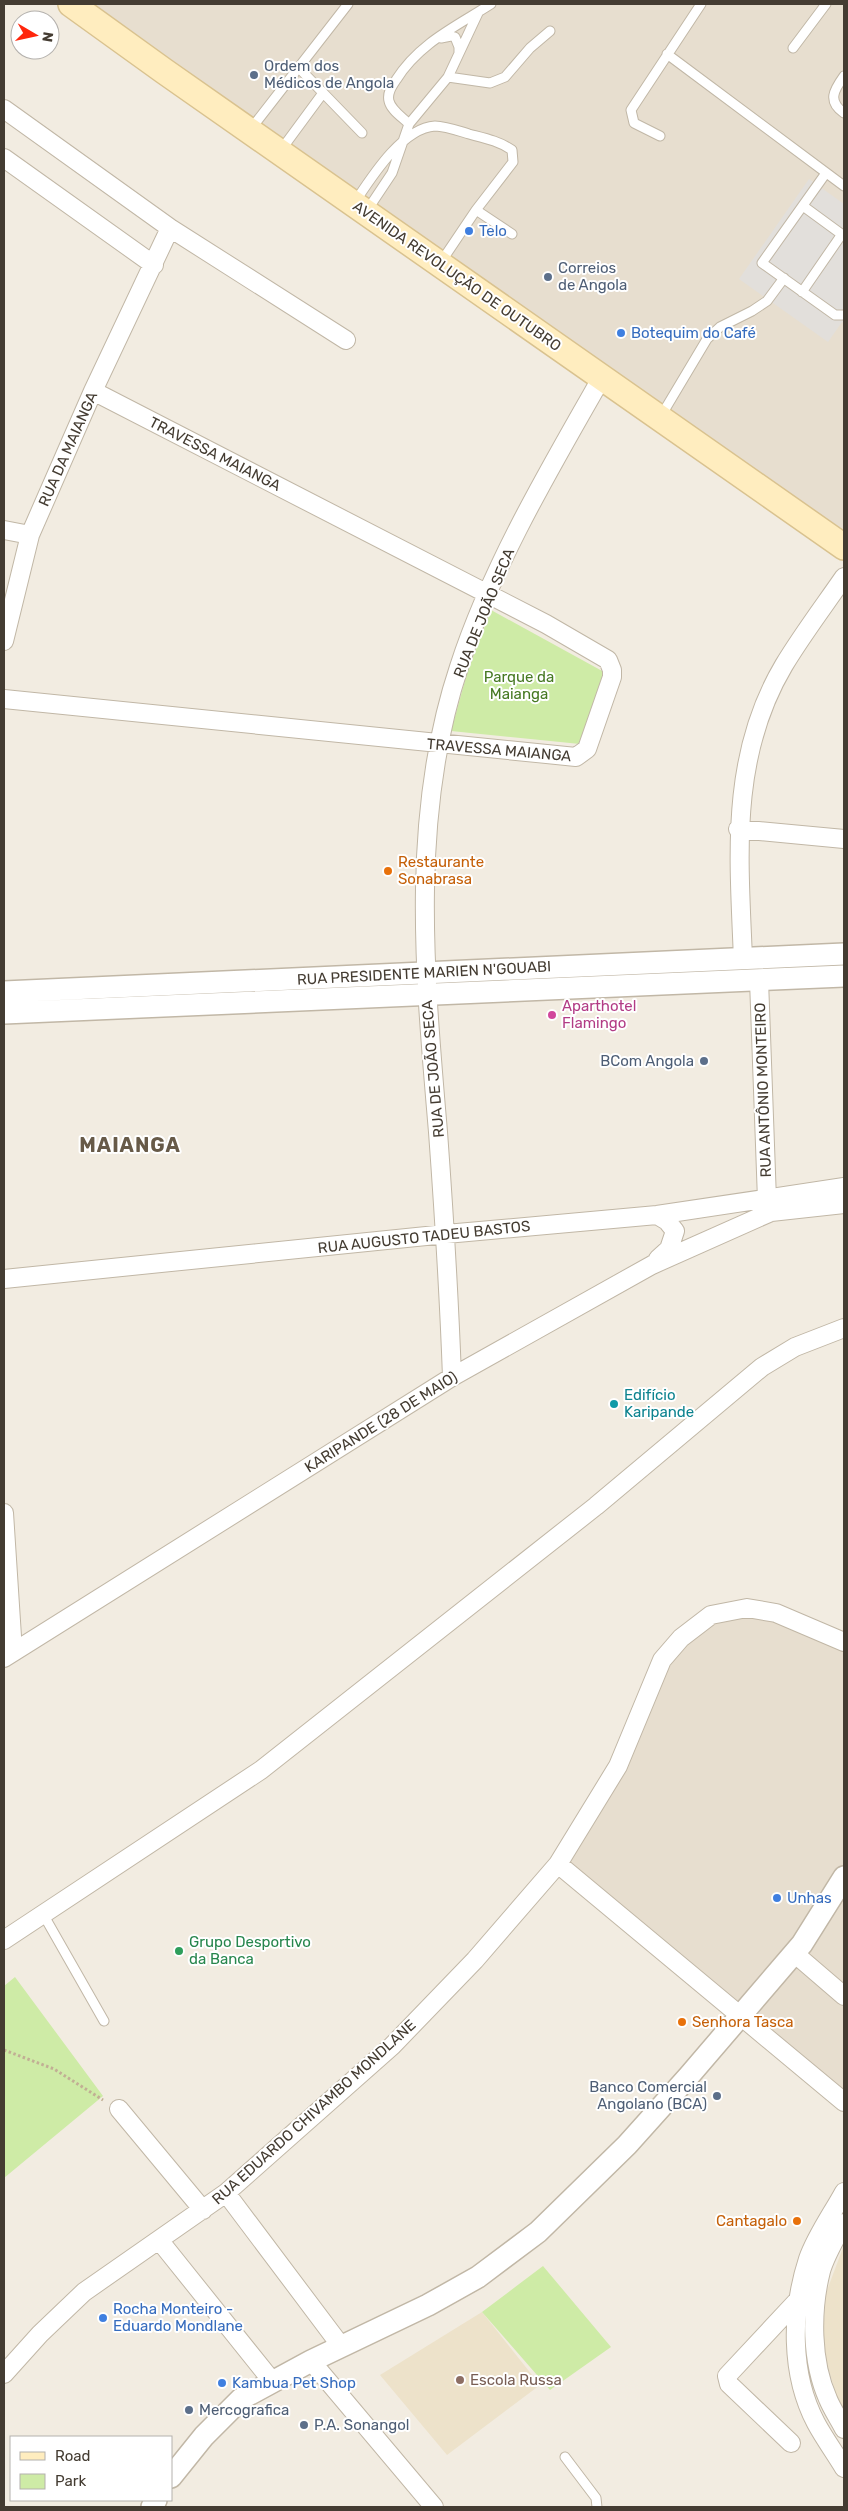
<svg xmlns="http://www.w3.org/2000/svg" width="848" height="2511" viewBox="0 0 848 2511" font-family="Rubik,sans-serif">
<style>
.residential{fill:#e7decf}
.education{fill:#ede2ca}
.green{fill:#ceeba6}
.parking{fill:#e2dfdb}
.lines{fill:none;stroke-linecap:round;stroke-linejoin:round}
.service-casing{stroke:#c1b7a6;stroke-width:11}
.minor-casing{stroke:#c1b7a6;stroke-width:20}
.tertiary-casing{stroke:#c1b7a6;stroke-width:24}
.secondary-casing{stroke:#d9c28f;stroke-width:28}
.path{stroke:#c1af94;stroke-width:3;stroke-dasharray:2.5 2.5;stroke-linecap:butt}
.service{stroke:#fff;stroke-width:9}
.minor{stroke:#fff;stroke-width:18}
.tertiary{stroke:#fff;stroke-width:21}
.secondary{stroke:#ffedbf;stroke-width:25}
.service-dot{fill:#5c6f8a;stroke:#fff;stroke-width:2}
.shop-dot{fill:#3f7fe0;stroke:#fff;stroke-width:2}
.food-dot{fill:#e8710a;stroke:#fff;stroke-width:2}
.hotel-dot{fill:#d1479c;stroke:#fff;stroke-width:2}
.culture-dot{fill:#0f9aa8;stroke:#fff;stroke-width:2}
.leisure-dot{fill:#2e9e5b;stroke:#fff;stroke-width:2}
.education-dot{fill:#8d6e63;stroke:#fff;stroke-width:2}
.labels{text-anchor:middle;stroke-width:4;stroke-linejoin:round;paint-order:stroke}
.service-label{font-size:15px;fill:#4e5e75;stroke:#fff;text-anchor:start}
.shop-label{font-size:15px;fill:#366cbe;stroke:#fff;text-anchor:start}
.street-label{font-size:15px;fill:#443c32;stroke:#fff}
.park-label{font-size:15px;fill:#467922;stroke:#fff}
.food-label{font-size:15px;fill:#c56008;stroke:#fff;text-anchor:start}
.hotel-label{font-size:15px;fill:#b23c85;stroke:#fff;text-anchor:start}
.culture-label{font-size:15px;fill:#0d838f;stroke:#fff;text-anchor:start}
.leisure-label{font-size:15px;fill:#27864d;stroke:#fff;text-anchor:start}
.education-label{font-size:15px;fill:#785e54;stroke:#fff;text-anchor:start}
.district-label{font-size:20px;font-weight:bold;letter-spacing:1px;fill:#675a48;stroke:#fff}
</style>
<rect width="100%" height="100%" fill="#f2ece1"/>
<path class="residential" d="M71 4H844V547Z
M747 1608 844 1642V2102L558 1864 681 1638Z"/>
<path class="education" d="M844 2245V2410L836 2395 822 2345 826 2293Z
M482 2312 540 2385 447 2455 380 2375Z"/>
<path class="green" d="M491 610 604 672 580 744 451 731 468 670Z
M15 1977 103 2096 4 2178V1986Z
M543 2266 611 2347 550 2390 482 2312Z"/>
<path class="parking" d="M809 179 844 204V323L842 322 828 342 739 279Z"/>
<g class="lines">
<defs>
<path id="service" d="M441 38 451 36 455 37 459 47V53
M793 48 826 4
M667 54 844 186
M298 67 362 133
M844 76C834 90 827 101 844 113
M448 77 490 83 505 77 530 48 550 31
M409 124C402 117 391 110 389 101 387 93 392 86 396 80 419 43 457 26 491 4
M250 130 348 4
M660 136 634 123 631 110 701 4
M281 150 323 93
M826 173 762 263 835 315H844
M355 202C371 178 402 128 435 126 445 126 459 131 469 134 484 138 499 141 512 150L513 162 476 210 441 262
M803 206 844 236
M476 210 512 234
M366 212 392 173 409 124 448 77 478 13
M802 292 842 234
M661 416 707 339 720 327 752 311 767 301 784 278
M43 1914 104 2021
M565 2457 596 2498 597 2507"/>
<path id="minor" d="M4 109 170 228 346 340
M4 158 154 265
M4 530 30 535
M4 641 30 535 93 391 170 228
M4 699 576 757 587 749 612 677V670L608 660 546 624 93 391
M738 829 844 839
M743 959C739 858 729 757 784 665 802 635 824 606 844 577
M759 980 767 1200
M657 1215 667 1221 675 1231 669 1249 658 1259
M4 1279 446 1234 657 1215 844 1187
M452 1377C449 1295 444 1214 438 1132 425 978 409 817 459 667 491 568 550 468 602 377
M4 1513 13 1652
M4 1658 452 1377 652 1265 771 1212 844 1204
M558 1864 844 2102
M4 1940 261 1770 596 1506 762 1367 795 1347 844 1328
M794 1953 844 1996
M119 2109 203 2210
M844 2192C832 2214 816 2236 808 2259 791 2311 790 2374 816 2423 824 2438 835 2453 844 2468
M226 2193 341 2346
M844 2223C836 2238 826 2254 821 2271 811 2311 811 2361 828 2399 832 2409 839 2419 844 2429
M159 2240 272 2381
M311 2361 434 2507
M4 2374 40 2334 84 2292 226 2193 392 2046 475 1960 558 1864 618 1766 662 1660 681 1638 711 1615 747 1608 776 1613 844 1642
M791 2443 729 2384 727 2376 797 2301"/>
<path id="tertiary" d="M4 992 844 954
M4 1013 844 976
M171 2477 204 2436 241 2399 311 2361 428 2305 478 2277 538 2232 627 2145 688 2077 802 1944 844 1877
M152 2507 156 2500"/>
<path id="secondary" d="M71 4 164 71 844 547"/>
</defs>
<use href="#service" class="service-casing"/>
<use href="#minor" class="minor-casing"/>
<use href="#tertiary" class="tertiary-casing"/>
<use href="#secondary" class="secondary-casing"/>
<path class="path" d="M4 2050 54 2069 103 2100"/>
<use href="#service" class="service"/>
<use href="#minor" class="minor"/>
<use href="#tertiary" class="tertiary"/>
<use href="#secondary" class="secondary"/>
</g>
<g class="service-dot">
<circle cx="254" cy="75" r="5"/>
<circle cx="548" cy="277" r="5"/>
<circle cx="704" cy="1061" r="5"/>
<circle cx="717" cy="2096" r="5"/>
<circle cx="189" cy="2410" r="5"/>
<circle cx="304" cy="2425" r="5"/>
</g>
<g class="shop-dot">
<circle cx="469" cy="231" r="5"/>
<circle cx="621" cy="333" r="5"/>
<circle cx="777" cy="1898" r="5"/>
<circle cx="103" cy="2318" r="5"/>
<circle cx="222" cy="2383" r="5"/>
</g>
<g class="food-dot">
<circle cx="388" cy="871" r="5"/>
<circle cx="682" cy="2022" r="5"/>
<circle cx="797" cy="2221" r="5"/>
</g>
<circle class="hotel-dot" cx="552" cy="1015" r="5"/>
<circle class="culture-dot" cx="614" cy="1404" r="5"/>
<circle class="leisure-dot" cx="179" cy="1951" r="5"/>
<circle class="education-dot" cx="460" cy="2380" r="5"/>
<g class="labels">
<g class="service-label">
<text x="264" y="71">Ordem dos<tspan x="264" dy="17">Médicos de Angola</tspan></text>
<text x="558" y="273">Correios<tspan x="558" dy="17">de Angola</tspan></text>
<text x="694" y="1066" text-anchor="end">BCom Angola</text>
<text x="707" y="2092" text-anchor="end">Banco Comercial<tspan x="707" dy="17">Angolano (BCA)</tspan></text>
<text x="199" y="2415">Mercografica</text>
<text x="314" y="2430">P.A. Sonangol</text>
</g>
<g class="shop-label">
<text x="479" y="236">Telo</text>
<text x="631" y="338">Botequim do Café</text>
<text x="787" y="1903">Unhas</text>
<text x="113" y="2314">Rocha Monteiro -<tspan x="113" dy="17">Eduardo Mondlane</tspan></text>
<text x="232" y="2388">Kambua Pet Shop</text>
</g>
<g class="street-label">
<text transform="translate(457 276) rotate(35)" y="5">AVENIDA REVOLUÇÃO DE OUTUBRO</text>
<text transform="translate(68 449) rotate(-66)" y="5">RUA DA MAIANGA</text>
<text transform="translate(215 454) rotate(27)" y="5">TRAVESSA MAIANGA</text>
<text transform="translate(484 613) rotate(-68)" y="5">RUA DE JOÃO SECA</text>
<text transform="translate(499 750) rotate(5)" y="5">TRAVESSA MAIANGA</text>
<text transform="translate(424 973) rotate(-3)" y="5">RUA PRESIDENTE MARIEN N'GOUABI</text>
<text transform="translate(433 1069) rotate(-95)" y="5">RUA DE JOÃO SECA</text>
<text transform="translate(763 1090) rotate(-92)" y="5">RUA ANTÔNIO MONTEIRO</text>
<text transform="translate(424 1237) rotate(-6)" y="5">RUA AUGUSTO TADEU BASTOS</text>
<text transform="translate(381 1422) rotate(-32)" y="5">KARIPANDE (28 DE MAIO)</text>
<text transform="translate(314 2112) rotate(-42)" y="5">RUA EDUARDO CHIVAMBO MONDLANE</text>
</g>
<g class="park-label">
<text x="519" y="682">Parque da<tspan x="519" dy="17">Maianga</tspan></text>
</g>
<g class="food-label">
<text x="398" y="867">Restaurante<tspan x="398" dy="17">Sonabrasa</tspan></text>
<text x="692" y="2027">Senhora Tasca</text>
<text x="787" y="2226" text-anchor="end">Cantagalo</text>
</g>
<g class="hotel-label">
<text x="562" y="1011">Aparthotel<tspan x="562" dy="17">Flamingo</tspan></text>
</g>
<g class="culture-label">
<text x="624" y="1400">Edifício<tspan x="624" dy="17">Karipande</tspan></text>
</g>
<g class="leisure-label">
<text x="189" y="1947">Grupo Desportivo<tspan x="189" dy="17">da Banca</tspan></text>
</g>
<g class="education-label">
<text x="470" y="2385">Escola Russa</text>
</g>
<g class="district-label">
<text x="130" y="1152">MAIANGA</text>
</g>
</g>
<rect width="848" height="2511" fill="none" stroke="#443c32" stroke-width="10"/>
<rect x="10" y="2436" width="162" height="65" fill="#ffffff" stroke="#b4b1ad"/>
<rect x="20" y="2452" width="25" height="8" fill="#ffedbf" stroke="#b4b1ad"/>
<text x="55" y="2461" font-size="15" fill="#443c32">Road</text>
<rect x="20" y="2474" width="25" height="15" fill="#ceeba6" stroke="#b4b1ad"/>
<text x="55" y="2486" font-size="15" fill="#443c32">Park</text>
<g transform="translate(35 35) rotate(99)"><circle r="24" fill="#ffffff" stroke="#b4b1ad"/>
<path d="M0-4L9 19L0 12L-9 19Z" fill="#ff260c"/>
<text y="-8" font-size="14" font-weight="bold" text-anchor="middle" fill="#443c32">N</text>
</g>
</svg>
